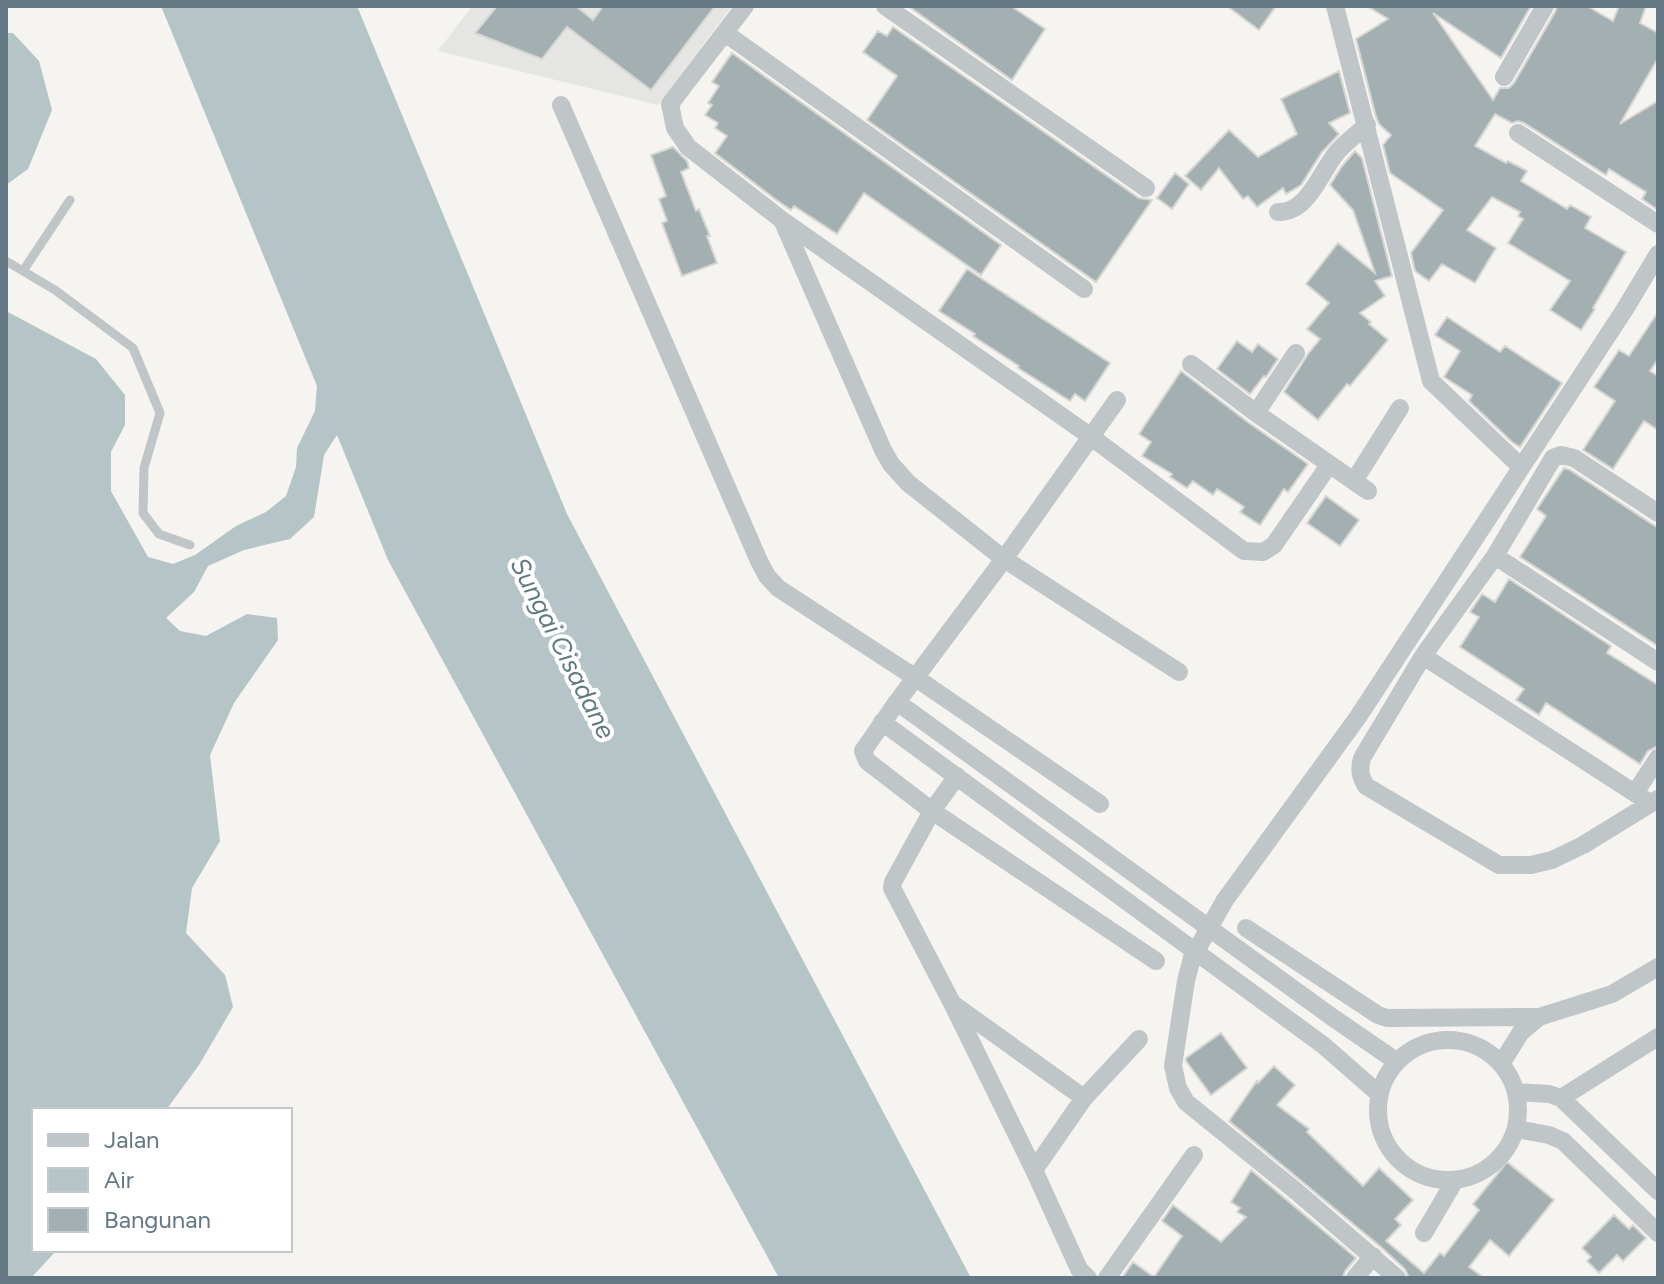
<svg xmlns="http://www.w3.org/2000/svg" width="1664" height="1284" viewBox="0 0 1664 1284" font-family="Figtree,sans-serif">
<style>
.built{fill:#e5e6e4}
.water{fill:#b5c4c6}
.building{fill:#a4afb2;stroke:#d6d6d3;stroke-width:2}
.lines{fill:none;stroke-linecap:round;stroke-linejoin:round}
.lane{stroke:#c0c5c7;stroke-width:9}
.street{stroke:#c0c5c7;stroke-width:18}
.street-bridge{stroke:#c0c5c7;stroke-width:18}
.labels{text-anchor:middle;stroke-width:8;stroke-linejoin:round;paint-order:stroke}
.water-label{font-size:26px;font-style:italic;fill:#5f7b7f;stroke:#fff}
</style>
<rect width="100%" height="100%" fill="#f5f4f1"/>
<path class="built" d="M472 6H732L658 105 438 51Z"/>
<path class="water" d="M161 6H357L567 514 971 1278H779L388 560 337 435 324 455 314 517 290 539 244 550 208 566 194 592 166 618 180 631 206 636 247 614 277 618 278 640 234 703 210 755 220 841 192 888 186 933 225 975 233 1007 199 1065 166 1110H34V1250H57L31 1278H6V311L96 359 125 395V425L111 452V491L148 557 173 564 195 555 236 526 266 512 286 496 296 467 297 448 315 411 317 386Z
M6 33H13L39 61 52 110 28 169 6 185Z"/>
<path class="building" d="M497 6H576L593 20 603 6H715L651 90 567 27 542 59 475 33Z
M908 6H1011L1045 29 1012 80Z
M1227 6H1276L1259 30Z
M1367 6H1531L1501 58 1433 13 1493 100 1500 88H1509L1514 83 1555 12 1557 6H1587L1613 21 1619 6H1646L1640 23 1658 33V58L1620 124 1658 101V210L1642 199 1646 192 1609 169 1606 175 1524 123 1518 121 1512 123 1495 114 1475 146 1506 163 1508 161 1527 171 1521 181 1567 209 1570 205 1591 217 1585 228 1626 252 1593 308 1595 309 1581 330 1550 310 1570 281 1508 243 1523 219 1518 216 1520 212 1492 197 1467 230 1496 248 1475 283 1442 264 1429 281 1415 271 1411 253 1443 210 1390 173 1383 145 1391 135 1379 124 1376 117 1356 39 1388 19Z
M893 27 1139 198 1152 200 1096 282 867 120 897 76 863 52 878 31 887 36Z
M732 53 1001 245 981 275 864 193 837 234 794 206 791 210 775 199 715 153 727 136 715 128 718 123 705 115 712 105 708 103 719 86 712 82Z
M1339 71 1350 113 1329 123 1339 134 1322 152 1301 185 1286 194 1283 188 1257 207 1248 196 1243 199 1219 168 1201 190 1185 176 1229 130 1258 157 1297 134 1281 99Z
M673 147 687 161 689 168 681 172 696 211 699 209 710 236H707L717 263 682 276 662 223 667 221 659 199 666 196 651 155Z
M1355 151 1362 158 1392 276 1375 281 1385 296 1360 313 1371 322 1369 324 1388 340 1350 386 1347 384 1318 420 1284 392 1308 354 1320 339 1307 329 1329 303 1306 284 1338 243 1375 273 1353 210 1330 185 1342 166Z
M1175 173 1189 184 1172 209 1157 198Z
M967 269 1110 363 1085 401 1075 394 1070 401 1018 368 1019 366 973 336 975 334 939 311Z
M1658 312V359L1650 371 1658 376V430L1644 421 1613 469 1583 450 1615 401 1594 387 1619 350 1629 356Z
M1447 317 1500 352 1505 346 1562 383 1520 447 1512 442 1469 401 1472 395 1444 377 1460 351 1435 335Z
M1237 341 1252 352 1258 344 1278 359 1266 377 1264 376 1250 394 1217 369Z
M1181 371 1249 423 1308 464 1288 492 1284 489 1260 525 1240 512 1244 507 1217 489 1213 495 1193 481 1187 488 1170 477 1172 474 1142 456 1151 442 1139 434Z
M1564 468 1570 470 1658 528V646L1520 557 1546 516 1537 509Z
M1326 496 1359 520 1340 546 1307 523Z
M1509 579 1611 646 1607 653 1658 685V746L1648 751 1640 764 1546 703 1539 715 1516 700 1524 689 1460 647 1479 617 1470 612 1482 594 1495 602Z
M1221 1033 1247 1068 1211 1095 1186 1061V1058Z
M1274 1066 1295 1085 1277 1105 1309 1129 1307 1132 1363 1186 1379 1168 1413 1200 1395 1219 1401 1225 1386 1241 1424 1273 1440 1253 1444 1256 1479 1210 1473 1204 1507 1162 1554 1200 1509 1256 1490 1240 1469 1267 1484 1278H1409L1405 1269 1381 1247 1229 1121 1257 1081 1258 1083Z
M1251 1170 1356 1258 1345 1271 1343 1278H1122L1133 1262 1154 1277 1182 1236 1162 1221 1173 1205 1221 1242 1246 1217 1237 1212 1240 1208 1231 1202Z
M1614 1215 1629 1229 1633 1225 1646 1238 1623 1261 1617 1255 1599 1273 1587 1261 1591 1257 1582 1248Z"/>
<g class="lines">
<path class="lane" d="M6 261 55 290 133 348 160 413 144 468 143 513 159 534 190 545
M23 271 70 200"/>
<path class="street" d="M745 6 670 104 675 128 688 147 782 220 1090 436 1244 551 1263 552 1274 545 1329 465
M885 6 1146 188
M1335 6 1431 381 1521 467
M725 33 1084 289
M1504 77 1545 6
M561 105 759 561 767 576 778 588 916 678 1100 804
M1518 133 1658 224
M1278 212C1309 213 1321 170 1338 151 1347 141 1358 133 1367 125
M783 222 883 450 891 464 908 483 1004 559 1179 672
M1191 364 1256 413 1368 491
M1117 400 1004 559 897 702 863 751 867 761 932 811 1156 961
M1256 413 1296 353
M1354 481 1400 408
M1658 513 1574 458 1561 455 1553 458 1495 556 1423 656 1362 758C1359 770 1360 776 1366 786L1499 865H1531L1552 860 1583 845 1658 799
M1495 556 1658 662
M1423 656 1650 803
M897 702 1332 1017 1396 1061
M882 722 1323 1045 1378 1093
M957 776 932 811 893 882 892 888 952 1003 1034 1170 1079 1269 1088 1278
M1635 793 1658 758
M1225 900 1358 717 1625 309 1658 254
M1246 928 1378 1015 1387 1018 1539 1017
M1192 958 1186 981 1173 1066 1178 1088 1186 1102 1296 1191 1397 1278
M953 1004 1084 1098
M1378 1110a70 70 0 1 1 140 0a70 70 0 1 1-140 0Z
M1501 1064 1521 1032 1539 1017 1612 994 1658 967
M1517 1092 1549 1094 1561 1098 1658 1191
M1561 1098 1658 1037
M1517 1129 1549 1135 1563 1141 1658 1233
M1034 1170 1084 1098 1139 1039
M1424 1233 1454 1182
M1107 1278 1194 1155
M1355 1278 1373 1256"/>
<path class="street-bridge" d="M1192 958 1225 900"/>
</g>
<g class="labels">
<g class="water-label">
<text transform="translate(563 648) rotate(63)" y="9">Sungai Cisadane</text>
</g>
</g>
<rect width="1664" height="1284" fill="none" stroke="#637882" stroke-width="16"/>
<rect x="32" y="1108" width="260" height="144" fill="#ffffff" stroke="#c1c9cd" stroke-width="2"/>
<rect x="48" y="1134" width="40" height="12" fill="#c0c5c7" stroke="#c1c9cd" stroke-width="2"/>
<text x="104" y="1148" font-size="24" fill="#637882">Jalan</text>
<rect x="48" y="1168" width="40" height="24" fill="#b5c4c6" stroke="#c1c9cd" stroke-width="2"/>
<text x="104" y="1188" font-size="24" fill="#637882">Air</text>
<rect x="48" y="1208" width="40" height="24" fill="#a4afb2" stroke="#c1c9cd" stroke-width="2"/>
<text x="104" y="1228" font-size="24" fill="#637882">Bangunan</text>
</svg>
